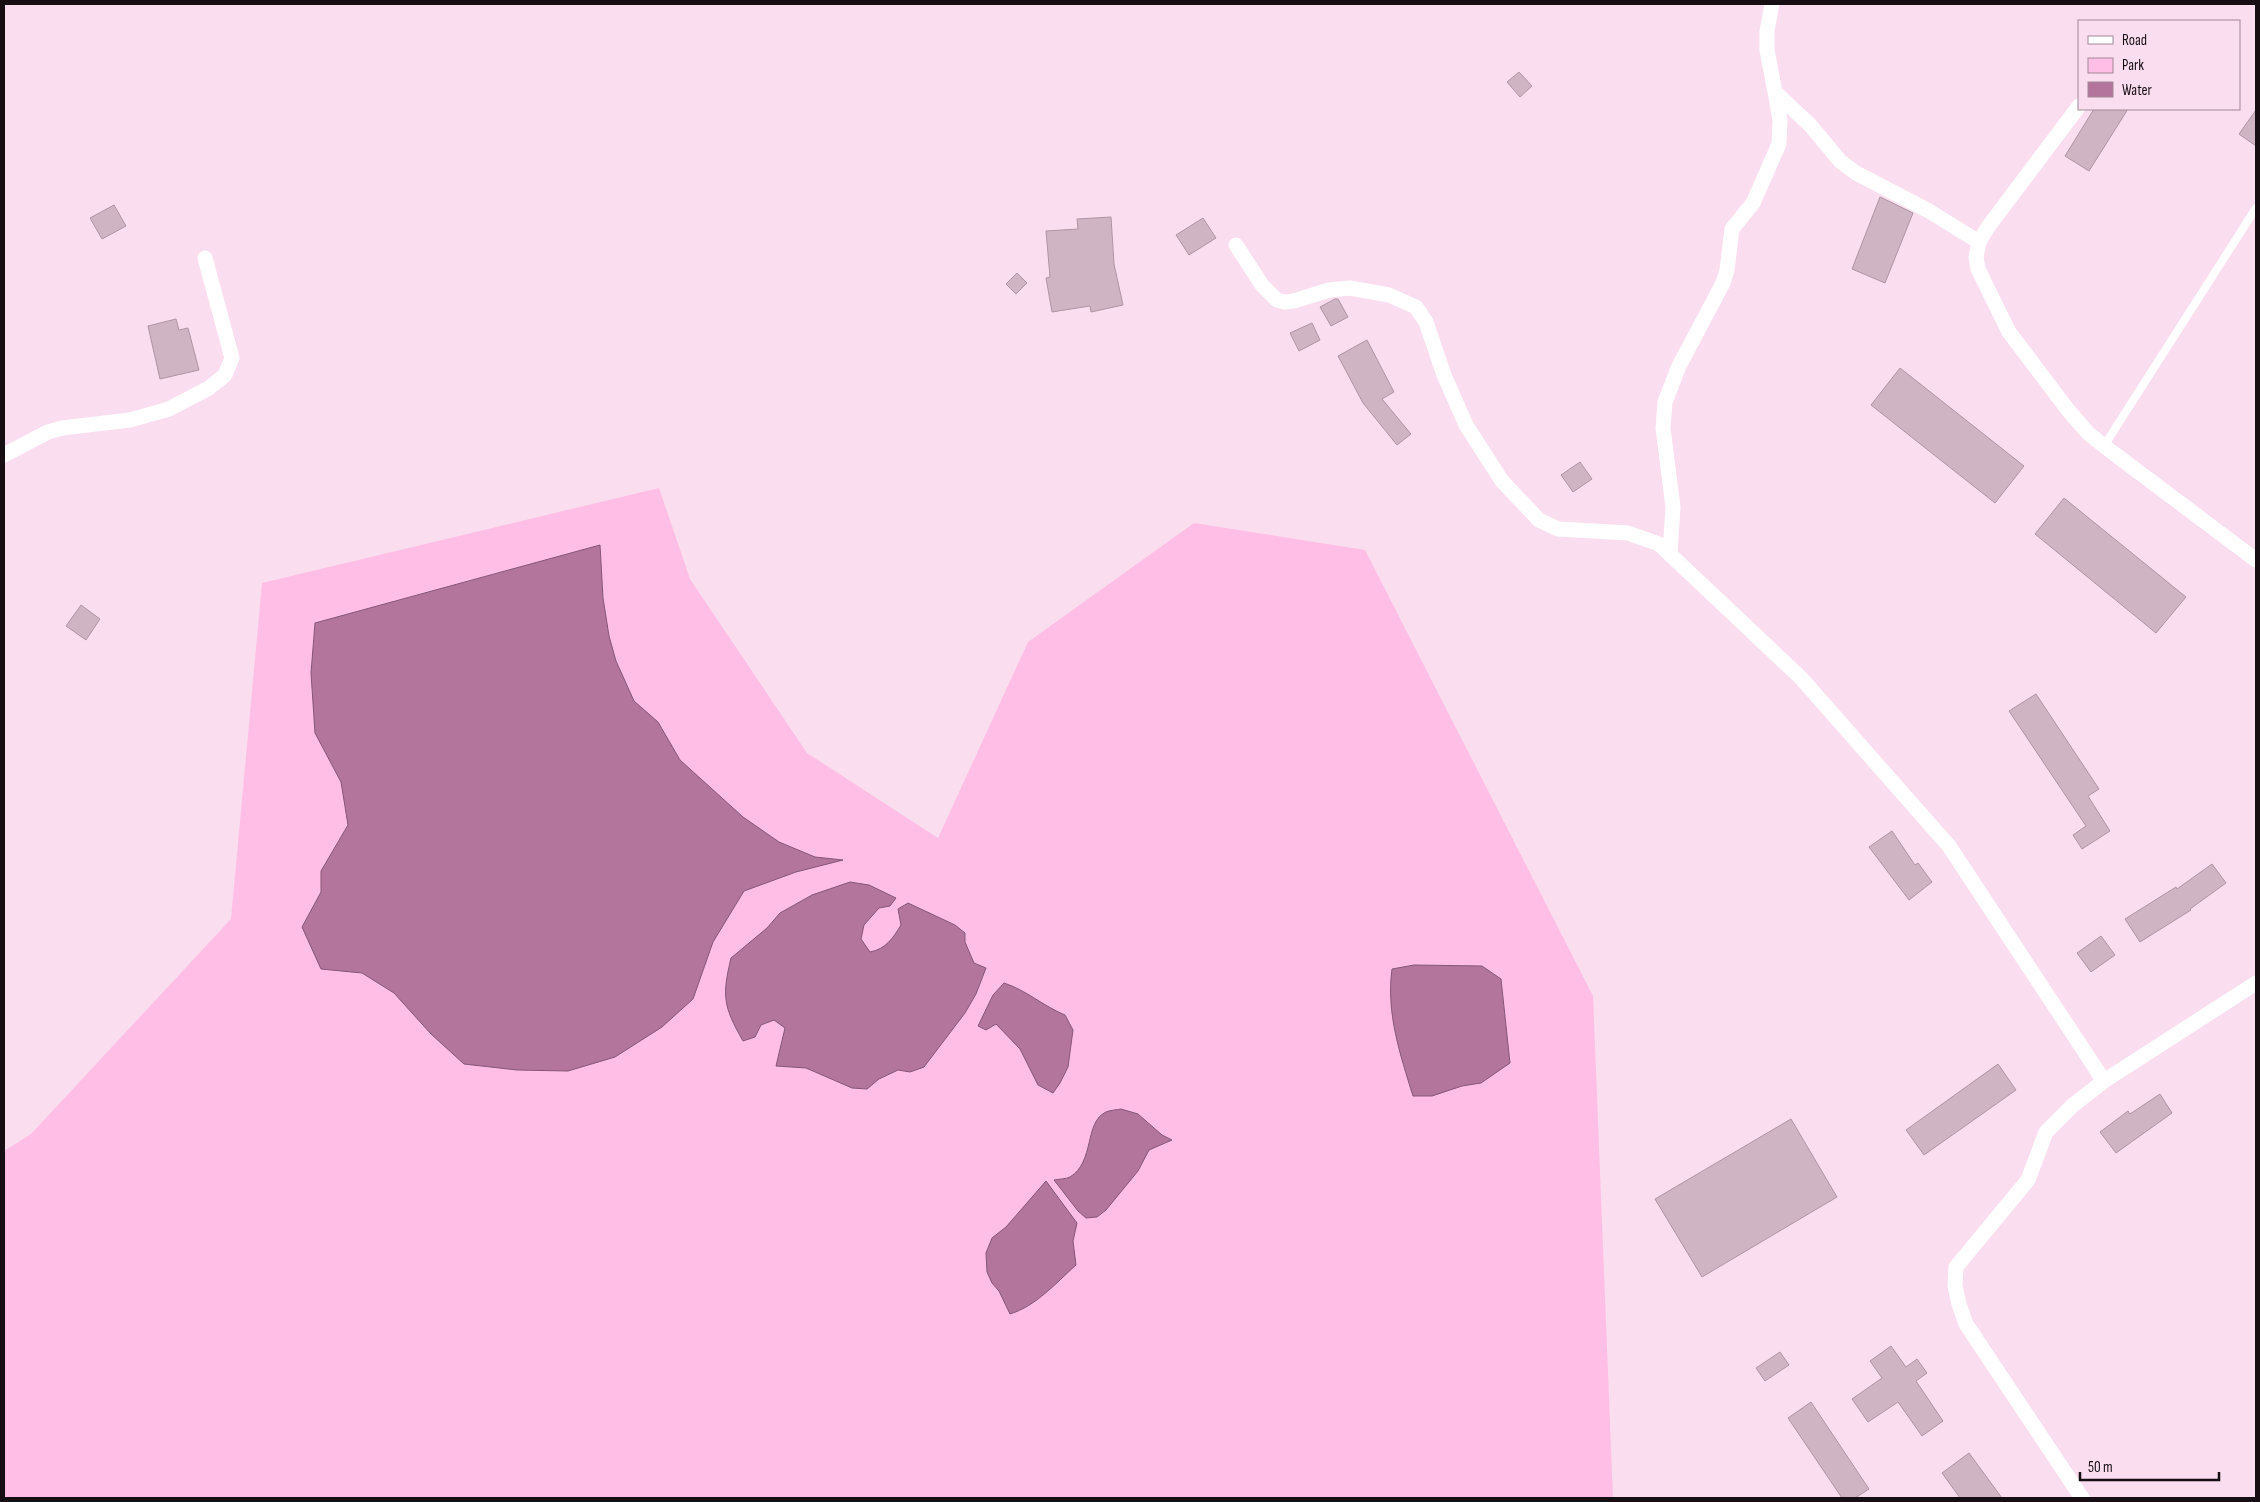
<svg xmlns="http://www.w3.org/2000/svg" width="2260" height="1502" viewBox="0 0 2260 1502" font-family="'Sofia Sans Condensed',sans-serif">
<style>
.green{fill:#ffbee6}
.water{fill:#b4759d;stroke:#855674}
.building{fill:#cfb4c4;stroke:#af95a4}
.lines{fill:none;stroke-linecap:round;stroke-linejoin:round}
.lane{stroke:#fff;stroke-width:8}
.street{stroke:#fff;stroke-width:15}
</style>
<rect width="100%" height="100%" fill="#faddee"/>
<path class="green" d="M659 488 690 579 807 753 938 838 1028 642 1194 523 1365 550 1593 996 1613 1498H4V1151L31 1134 231 919 262 583Z"/>
<path class="water" d="M600 545 603 598 609 636 616 661 634 701 658 722 680 760 743 817 779 842 815 857 843 860 796 872 744 891 713 942 693 999 662 1027 615 1057 568 1071 517 1070 464 1064 431 1034 394 993 362 973 321 969 302 927 321 892V871L348 825 341 782 315 733 311 673 315 623Z
M850 882 869 885 896 898 890 906 879 908 864 925 861 939 870 952C886 949 893 938 901 925L898 909 908 903 955 925 965 933V942L974 963 986 968 976 994 965 1013 924 1067 910 1072 898 1070 879 1079 867 1089 852 1088 806 1068 776 1066 785 1028 774 1020 761 1025 755 1037 743 1041C723 1006 722 996 731 958L767 928 780 913 812 895Z
M1414 965 1482 966 1501 979 1510 1063 1481 1083 1462 1086 1432 1096H1413C1400 1054 1386 1013 1392 969Z
M1004 983C1026 990 1043 1006 1065 1015L1073 1030 1068 1067 1060 1083 1053 1093 1038 1085 1020 1049 996 1024 986 1030 978 1026 993 995Z
M1121 1109 1138 1114 1162 1135 1172 1140 1149 1150 1138 1171 1106 1210 1097 1217 1086 1218 1078 1211 1054 1180C1059 1179 1066 1179 1070 1177 1095 1162 1084 1122 1106 1112 1110 1110 1117 1110 1121 1109Z
M1046 1181 1077 1223 1073 1241 1076 1265C1056 1283 1036 1306 1010 1314L999 1291 992 1283 987 1272 986 1253 992 1238 1006 1227Z"/>
<path class="building" d="M1519 72 1532 86 1520 97 1507 82Z
M2094 109H2128L2089 171 2065 156Z
M2256 110V146L2239 134Z
M1880 197 1913 213 1885 283 1852 269Z
M114 205 126 226 102 239 90 218Z
M1111 217 1114 264 1123 305 1091 312 1090 306 1052 312 1046 278 1050 277 1046 231 1078 229 1077 219Z
M1203 218 1216 238 1189 255 1176 235Z
M1017 273 1027 283 1016 294 1006 284Z
M1335 299H1338L1348 317 1331 326 1320 307Z
M176 319 179 330 188 328 199 370 160 379 148 326Z
M1312 323 1320 340 1299 351 1290 333Z
M1367 340 1394 392 1382 399 1411 434 1397 445 1363 403 1338 356Z
M1900 368 2024 466 1995 503 1871 405Z
M1580 462 1592 479 1573 492 1561 475Z
M2064 498 2186 597 2156 633 2035 534Z
M81 605 100 619 86 640 66 626Z
M2036 694 2099 789 2088 796 2110 831 2082 849 2073 835 2086 826 2009 711Z
M1892 831 1915 865 1918 863 1932 882 1909 900 1869 847Z
M2212 864 2226 883 2190 909 2191 910 2140 942 2125 919 2176 887 2177 889Z
M2101 936 2115 955 2091 972 2077 953Z
M1998 1064 2016 1090 1924 1155 1906 1130Z
M2160 1094 2172 1113 2116 1153 2100 1132 2128 1111 2130 1114Z
M1791 1119 1837 1197 1702 1277 1655 1199Z
M1891 1346 1906 1367 1917 1359 1927 1373 1916 1381 1943 1421 1922 1436 1898 1402 1868 1422 1852 1399 1882 1378 1870 1361Z
M1780 1352 1789 1365 1765 1381 1756 1368Z
M1811 1402 1869 1489 1855 1498H1842L1788 1418Z
M1969 1453 2002 1498H1960L1942 1473Z"/>
<g class="lines">
<path class="lane" d="M2104 446 2256 208"/>
<path class="street" d="M1772 4 1767 31V50L1775 92 1811 126 1840 161 1856 173 1929 211 1979 242
M2079 106 1988 227 1979 242 1976 257 1978 269 2009 332 2068 410 2088 433 2104 446 2256 560
M1236 245 1262 285 1277 300 1285 302 1294 301 1329 290 1350 288 1389 295 1416 307 1426 322 1444 375 1466 425 1502 481 1539 520 1558 529 1628 533 1659 544 1801 678 1949 846 2104 1081
M4 455 48 432 62 428 130 420 169 409 209 388 225 375 232 358 205 258
M1670 553 1673 507 1663 428 1665 402 1679 366 1723 283 1727 270 1732 229 1753 203 1779 144 1780 120 1775 92
M2082 1498 1966 1324 1959 1304 1955 1286 1956 1267 2028 1180 2046 1132 2072 1106 2104 1081 2256 983"/>
</g>
<rect width="2260" height="1502" fill="none" stroke="#170e14" stroke-width="10"/>
<rect x="2078" y="20" width="162" height="90" fill="#faddee" stroke="#9f8a97"/>
<rect x="2088" y="36" width="25" height="8" fill="#ffffff" stroke="#9f8a97"/>
<text x="2122" y="45" font-size="15" fill="#170e14">Road</text>
<rect x="2088" y="58" width="25" height="15" fill="#ffbee6" stroke="#9f8a97"/>
<text x="2122" y="70" font-size="15" fill="#170e14">Park</text>
<rect x="2088" y="82" width="25" height="15" fill="#b4759d" stroke="#9f8a97"/>
<text x="2122" y="95" font-size="15" fill="#170e14">Water</text>
<path d="M2080 1472v8h139v-8" fill="none" stroke="#170e14" stroke-width="2.5"/>
<text x="2088" y="1472" font-size="15" fill="#170e14" stroke="#faddee" stroke-width="4" paint-order="stroke">50 m</text>
</svg>
